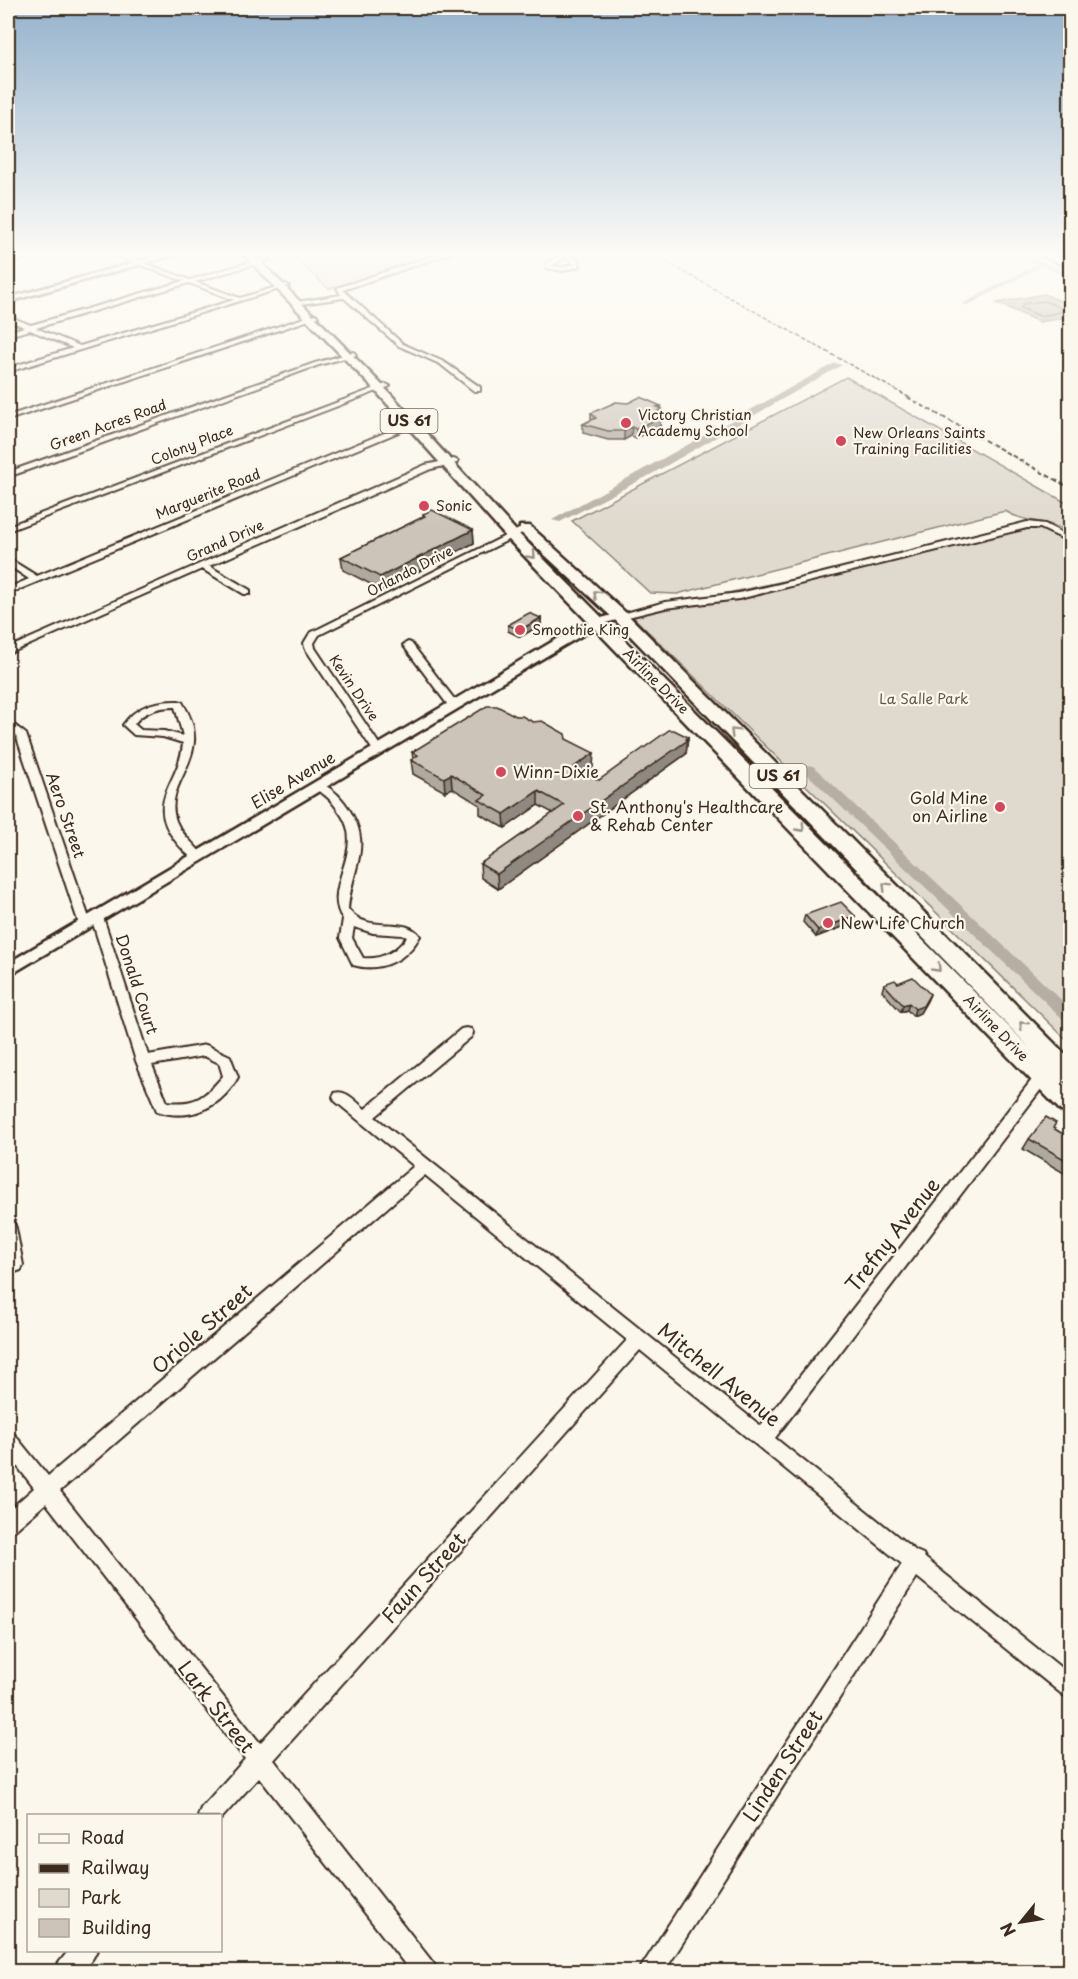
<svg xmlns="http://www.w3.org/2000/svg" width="1078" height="1979" viewBox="0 0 1078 1979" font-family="'Playpen Sans',sans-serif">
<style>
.green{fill:#dfd9ce;stroke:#8d8276;stroke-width:1.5}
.water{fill:#b6aea2;stroke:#85796d;stroke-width:1.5}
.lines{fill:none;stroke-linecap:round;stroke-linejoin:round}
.shore{stroke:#6c5f53;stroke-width:1.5}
.canal{fill:#b6aea2;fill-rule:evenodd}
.minor-casing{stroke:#3b2a1e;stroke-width:4}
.tertiary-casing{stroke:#3b2a1e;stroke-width:5}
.trunk-casing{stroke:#3b2a1e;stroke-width:5}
.motorway-casing{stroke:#3b2a1e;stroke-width:4}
.minor{fill:#fbf7ec;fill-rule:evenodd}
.tertiary{fill:#fbf7ec;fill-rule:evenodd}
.trunk{fill:#fbf7ec;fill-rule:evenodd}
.motorway{fill:#fbf7ec;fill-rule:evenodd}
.rail-far1{stroke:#3b2a1e;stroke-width:1.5;stroke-dasharray:4.5 2;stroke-linecap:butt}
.rail{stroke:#3b2a1e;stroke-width:2;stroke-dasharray:5 3;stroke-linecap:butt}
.wall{fill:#afa99f;stroke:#3b2a1e;stroke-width:1.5}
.shaded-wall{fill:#8f8982;stroke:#3b2a1e;stroke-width:1.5}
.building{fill:#ccc4b9;stroke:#3b2a1e;stroke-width:1.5}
.oneway{stroke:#9b9085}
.poi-dot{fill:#d1495b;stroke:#fbf7ec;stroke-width:2}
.labels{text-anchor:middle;stroke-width:4.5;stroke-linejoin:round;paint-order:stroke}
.far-poi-label{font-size:14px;fill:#3b2a1e;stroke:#fbf7ec;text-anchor:start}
.far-street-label{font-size:14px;fill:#3b2a1e;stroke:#fbf7ec}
.far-park-label{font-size:14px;fill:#64564a;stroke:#fbf7ec}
.shield{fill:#fbf7ec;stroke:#75685c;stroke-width:1.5}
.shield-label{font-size:15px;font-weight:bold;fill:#3b2a1e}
.poi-label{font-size:16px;fill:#3b2a1e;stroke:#fbf7ec;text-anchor:start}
.street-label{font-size:16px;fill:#3b2a1e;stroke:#fbf7ec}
.near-street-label{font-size:20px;fill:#3b2a1e;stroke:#fbf7ec}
</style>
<rect width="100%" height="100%" fill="#fbf7ec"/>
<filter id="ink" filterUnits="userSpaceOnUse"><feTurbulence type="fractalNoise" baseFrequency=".0167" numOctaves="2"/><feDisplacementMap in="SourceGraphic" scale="12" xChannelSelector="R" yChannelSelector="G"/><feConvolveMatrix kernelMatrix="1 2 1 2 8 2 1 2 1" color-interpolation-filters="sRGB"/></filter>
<g filter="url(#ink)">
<path class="green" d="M289 253H444L329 289Z
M846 377 1070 505V533C1048 519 1026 524 1005 511L677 594 650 593 572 521Z
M1042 526 1070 537V1043L630 614Z"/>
<path class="water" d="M1044 294 1070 305V317L1039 322 997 303Z"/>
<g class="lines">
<path class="shore" d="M1044 301 1061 308V312L1040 316 1021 308 1023 304Z"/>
<path class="canal" d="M1013 253H1022L1070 274V278L1042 266 968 305H964V303L1037 264Z
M835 363 842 365 650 475 560 522 552 520Z
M809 765 813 766 1070 1008V1023L1065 1021 805 772V766Z"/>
<defs>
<path id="minor" d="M33 253H44L8 264V260Z
M108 253H117L190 280 267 257 269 260 195 282 240 298 286 284 289 286 8 372V368L73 348 30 330 8 336V332L24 327 8 320V316L31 325 184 281ZM189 283 234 300 80 346 36 328Z
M441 253H451L343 290 403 344 444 362 480 387V391H474L440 364 399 346 344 298 294 305 291 303 341 295 337 288Z
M565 253 578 260 580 266 563 271 547 268V262ZM565 257 575 264 563 267 552 266Z
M316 314 318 317 8 420V416Z
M354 352 356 355 319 365 8 477V472L315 363Z
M386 384 390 386 388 387 8 531V526Z
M416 420 423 422 8 594V588L29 579 8 565V558L37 576Z
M454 459 458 461 457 463 431 469 209 566 250 590V594H244L202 569 8 654V648L425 465Z
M1027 522 1045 524 1070 537V542L1040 528H1027L739 599 665 608 620 619 615 616 665 602 739 593 779 584Z
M521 528 528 530 319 635 314 643 315 648 383 750 382 752H374L305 648 304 643 310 633Z
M408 642 411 643 458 704V708H450L403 645Z
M178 701 182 702C218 757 161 780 176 821 182 836 195 844 204 857L198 861C190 858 183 850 177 843 143 801 180 784 183 743L163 737 134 735 123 725C136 706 155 701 178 701ZM175 707 183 736 164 731 141 730 134 724C144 711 158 707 175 707Z
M8 720 26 734 91 924 90 927H80L16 735 8 728Z
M318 783C329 786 337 793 344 802 376 844 352 864 348 909 368 936 405 914 420 936 407 960 381 973 353 965L340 938 343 919C321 888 365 852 342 816 338 810 333 802 327 797 323 793 317 791 312 786ZM354 927 373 933 402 935 407 937C396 952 381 960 363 958L352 938Z
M97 913 103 917 148 1055 206 1045 230 1056 238 1077C222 1107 190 1122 157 1111L136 1061 91 917ZM204 1056 219 1063 223 1076C205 1097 196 1105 167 1102L152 1065Z
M466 1028 471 1029 473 1033 471 1037 375 1117 761 1426 1038 1072 1048 1068 1053 1070 1055 1074 1048 1080 775 1438 916 1551 923 1554 925 1558 1070 1675V1698L1063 1695 917 1577 664 1972H638L902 1564 640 1350 274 1760 434 1964 438 1972H411L259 1777 220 1820V1816H198L201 1808 245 1759 46 1503 15 1530 8 1532V1511L34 1488 8 1454V1431L14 1434 48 1476 414 1166 335 1101 333 1097 335 1093C346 1089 356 1102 365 1109L461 1029ZM425 1175 627 1340 260 1743 60 1491Z
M8 1221 14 1223 16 1228 23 1265 21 1270 15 1272 9 1270 8 1267Z
M69 1950H97L93 1958 82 1972H54L58 1964Z"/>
<path id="tertiary" d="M168 253H180L8 302V298Z
M620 613 624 614V618L602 624 565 645 8 976V963L557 639 594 620Z"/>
<path id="trunk" d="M242 253H252L382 385 517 532 1029 1047 614 619 520 532V526H530L626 613 1070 1059V1083L1063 1081 1070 1089V1114L1061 1111 507 538 374 389Z"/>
<path id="motorway" d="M1035 253H1050L1070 262V268Z"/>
</defs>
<use href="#minor" class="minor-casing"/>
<use href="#tertiary" class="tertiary-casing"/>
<use href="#trunk" class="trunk-casing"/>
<use href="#motorway" class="motorway-casing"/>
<use href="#minor" class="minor"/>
<use href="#tertiary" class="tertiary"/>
<use href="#trunk" class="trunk"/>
<use href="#motorway" class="motorway"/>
<path class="rail-far1" d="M650 253 910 398"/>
<path class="rail" d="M907 397 1070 488"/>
</g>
<path class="wall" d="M661 409H662V421L660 422V426L636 438 631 436 624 440H608L583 433V424L591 420V413Z
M423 514 473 530 474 543 382 590 343 570 341 557 423 517Z
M541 618V625L520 637 508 631V625Z
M516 716 566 739 593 767 585 773 599 780 688 737 686 754 498 889 481 878 480 864 553 813 538 805 505 828 480 814V805L452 788 445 792 413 774 411 760 413 759 412 752Z
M805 915 853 923 816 937 803 922Z
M898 983 930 994 927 1001 920 1013 913 1016 907 1010 901 1012 882 991 884 984Z
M1053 1128 1071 1139V1173L1069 1176 1023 1149 1029 1139Z"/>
<path class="shaded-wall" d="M661 406 662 413 663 412 662 421 660 422V426L636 438V429L657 407Z
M632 427 631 436 624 440V431Z
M473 530 474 543 382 590 380 577Z
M541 618V625L520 637V630Z
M688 737 686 754 498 889 497 874Z
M594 753 593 767 574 781V767Z
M451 774 452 788 445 792 444 778Z
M538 791V805L505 828 504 814Z
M855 916 853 923 816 937 818 930Z
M930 994 927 1001 920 1013 913 1016 915 1009Z
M909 1003 907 1010 901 1012 903 1005Z"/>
<path class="building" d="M640 397 661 406 657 407 662 409 658 411 663 412 656 415 661 417 636 429 632 427 624 431H608L583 424 596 418 591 413 616 402 628 403Z
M432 510 473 530 380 577 341 557 425 516 423 514Z
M529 613 541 618 520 630 508 625Z
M487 706H497L516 716H522L533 722 542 721 565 734 566 739 594 753 574 767 599 780 669 730H674L688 737 686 739 688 740 497 874 480 864 564 805 538 791 504 814 479 800 486 795 451 774 444 778 411 760 418 755 412 752Z
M841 902 855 916 818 930 805 915Z
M913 977 930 994 923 1006 915 1009 909 1003 903 1005 884 984 895 980 898 983Z
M1046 1117 1056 1123 1053 1128 1071 1139V1163L1029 1139Z"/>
<defs><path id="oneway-chevron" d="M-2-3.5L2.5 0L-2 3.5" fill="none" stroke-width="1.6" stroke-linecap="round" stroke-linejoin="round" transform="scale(1.5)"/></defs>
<g class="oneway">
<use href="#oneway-chevron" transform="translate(532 555) rotate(46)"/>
<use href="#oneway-chevron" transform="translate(597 594) rotate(-137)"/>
<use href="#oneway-chevron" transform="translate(734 732) rotate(-135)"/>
<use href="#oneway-chevron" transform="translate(801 828) rotate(46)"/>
<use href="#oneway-chevron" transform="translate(886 886) rotate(-135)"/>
<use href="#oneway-chevron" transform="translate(937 968) rotate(46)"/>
<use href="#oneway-chevron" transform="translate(1023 1025) rotate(-135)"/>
</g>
</g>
<linearGradient id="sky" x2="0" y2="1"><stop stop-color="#94b2cc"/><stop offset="0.48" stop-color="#fdfbf6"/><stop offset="1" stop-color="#fdfbf6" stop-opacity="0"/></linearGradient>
<rect width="1078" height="530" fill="url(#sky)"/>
<g class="poi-dot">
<circle cx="626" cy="423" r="6"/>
<circle cx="841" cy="441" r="6"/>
<circle cx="424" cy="506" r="6"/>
<circle cx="520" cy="630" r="6"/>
<circle cx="501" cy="772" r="6"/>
<circle cx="1000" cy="807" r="6"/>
<circle cx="578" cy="816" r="6"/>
<circle cx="828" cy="923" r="6"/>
</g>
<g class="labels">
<g class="far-poi-label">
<text x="638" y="420">Victory Christian<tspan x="638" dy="16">Academy School</tspan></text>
<text x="853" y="438">New Orleans Saints<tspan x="853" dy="16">Training Facilities</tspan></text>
<text x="436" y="511">Sonic</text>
<text x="532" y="635">Smoothie King</text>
</g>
<g class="far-street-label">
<text transform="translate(108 425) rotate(-20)" y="5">Green Acres Road</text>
<text transform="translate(192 445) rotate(-21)" y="5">Colony Place</text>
<text transform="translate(208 494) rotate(-22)" y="5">Marguerite Road</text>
<text transform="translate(225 541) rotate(-24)" y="5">Grand Drive</text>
<text transform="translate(410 571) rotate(-27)" y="5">Orlando Drive</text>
<text transform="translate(656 681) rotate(45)" y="5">Airline Drive</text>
<text transform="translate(354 688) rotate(56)" y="5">Kevin Drive</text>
<text transform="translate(996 1028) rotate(46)" y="5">Airline Drive</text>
</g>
<g class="far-park-label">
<text x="924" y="704">La Salle Park</text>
</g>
<g class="shield">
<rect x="380.5" y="409" width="57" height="24" rx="4.5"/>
<rect x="749.5" y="764" width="57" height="24" rx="4.5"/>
</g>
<g class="shield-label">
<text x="409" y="426">US 61</text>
<text x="778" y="781">US 61</text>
</g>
<g class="poi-label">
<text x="513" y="778">Winn-Dixie</text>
<text x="988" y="804" text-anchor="end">Gold Mine<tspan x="988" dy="18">on Airline</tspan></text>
<text x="590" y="813">St. Anthony's Healthcare<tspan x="590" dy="18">&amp; Rehab Center</tspan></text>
<text x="840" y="929">New Life Church</text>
</g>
<g class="street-label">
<text transform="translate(293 780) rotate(-31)" y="6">Elise Avenue</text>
<text transform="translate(66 815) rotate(71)" y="6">Aero Street</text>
<text transform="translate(137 984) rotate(72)" y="6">Donald Court</text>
</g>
<g class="near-street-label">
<text transform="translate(893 1235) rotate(-52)" y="7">Trefny Avenue</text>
<text transform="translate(202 1329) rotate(-41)" y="7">Oriole Street</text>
<text transform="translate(719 1375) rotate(39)" y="7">Mitchell Avenue</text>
<text transform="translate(424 1578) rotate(-48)" y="7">Faun Street</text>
<text transform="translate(216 1707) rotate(52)" y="7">Lark Street</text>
<text transform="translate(783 1766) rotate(-57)" y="7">Linden Street</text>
</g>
</g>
<rect width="1078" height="1979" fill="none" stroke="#fbf7ec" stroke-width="30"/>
<rect x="15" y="15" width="1048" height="1949" fill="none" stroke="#3b2a1e" stroke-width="2" filter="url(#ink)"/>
<rect x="27" y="1814" width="195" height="138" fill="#fbf7ec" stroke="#aea59a" stroke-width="1.5"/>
<rect x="39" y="1834" width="30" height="9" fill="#fbf7ec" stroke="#aea59a" stroke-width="1.5"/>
<text x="81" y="1844" font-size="18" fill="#3b2a1e">Road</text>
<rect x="39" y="1864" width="30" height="9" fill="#3b2a1e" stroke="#aea59a" stroke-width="1.5"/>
<text x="81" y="1874" font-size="18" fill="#3b2a1e">Railway</text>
<rect x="39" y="1889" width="30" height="18" fill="#dfd9ce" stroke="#aea59a" stroke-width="1.5"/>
<text x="81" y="1904" font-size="18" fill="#3b2a1e">Park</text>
<rect x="39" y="1919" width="30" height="18" fill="#ccc4b9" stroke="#aea59a" stroke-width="1.5"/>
<text x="81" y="1934" font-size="18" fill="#3b2a1e">Building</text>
<g transform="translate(1021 1922) rotate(240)" stroke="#fbf7ec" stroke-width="4.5" paint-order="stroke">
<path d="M0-4.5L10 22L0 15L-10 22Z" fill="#3b2a1e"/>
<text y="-9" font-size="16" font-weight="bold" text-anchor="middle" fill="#3b2a1e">N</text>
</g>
</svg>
